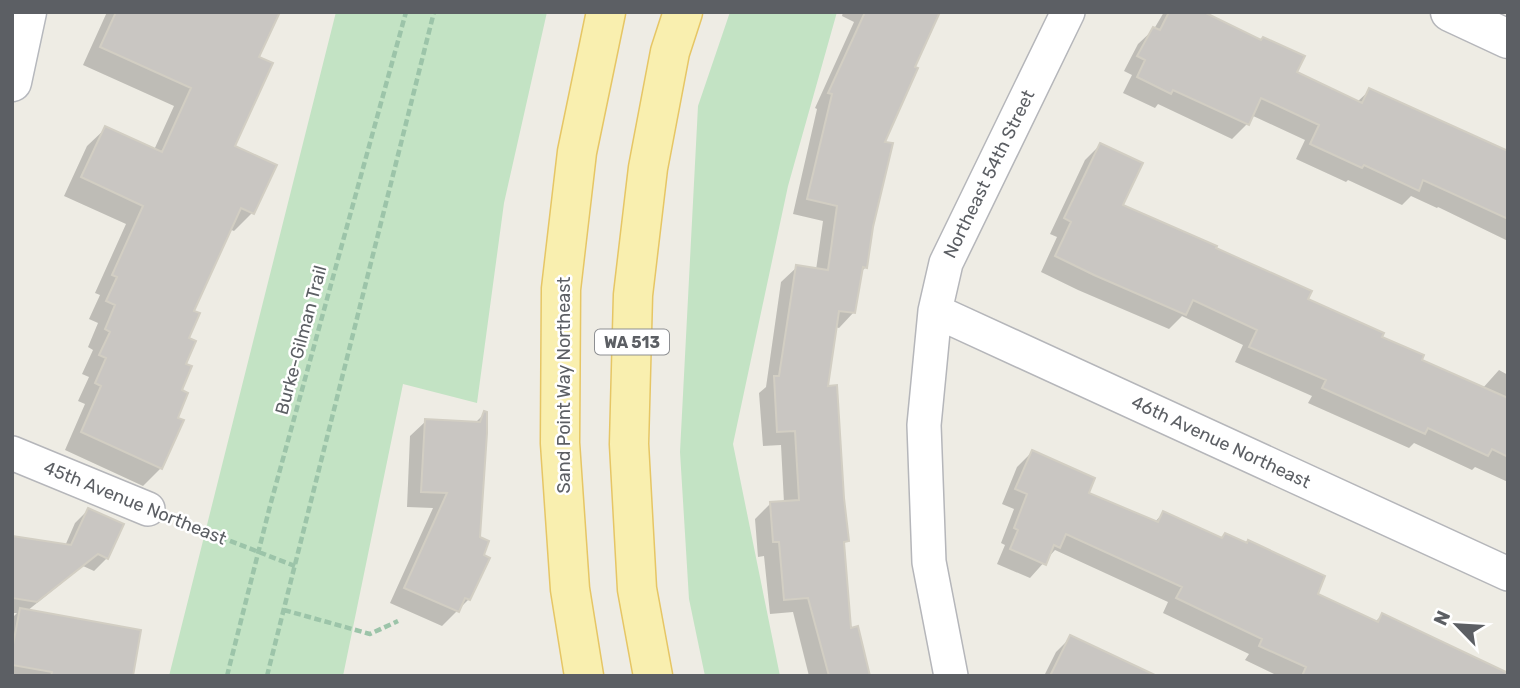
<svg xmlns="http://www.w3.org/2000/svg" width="1520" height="688" viewBox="0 0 1520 688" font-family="Rubik,sans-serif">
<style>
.green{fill:#c3e3c4}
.shadow{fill:#0003}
.building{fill:#c9c6c2;stroke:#d2cec3;stroke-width:2}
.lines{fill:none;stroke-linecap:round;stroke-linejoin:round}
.minor-casing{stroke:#b5b6ba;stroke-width:36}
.tertiary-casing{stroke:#b5b6ba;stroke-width:41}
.secondary-casing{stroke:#b6b8bd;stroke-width:41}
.primary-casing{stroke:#e6c665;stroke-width:41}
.path{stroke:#9cc4a9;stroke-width:4.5;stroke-dasharray:7 3.5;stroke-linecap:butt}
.minor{stroke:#fff;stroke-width:33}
.tertiary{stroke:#fff;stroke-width:38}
.secondary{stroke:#fff;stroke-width:38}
.primary{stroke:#f9efaf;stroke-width:38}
.labels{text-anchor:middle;stroke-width:5;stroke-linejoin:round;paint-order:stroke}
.shield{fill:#fff;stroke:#8d8f92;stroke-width:2}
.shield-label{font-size:16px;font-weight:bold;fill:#5c5f64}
.street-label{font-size:18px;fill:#5c5f64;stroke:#fff}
</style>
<rect width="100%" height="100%" fill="#eeece4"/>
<path class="green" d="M336 12H547L504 203 477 403 403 384 343 676H169Z
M730 12H837L788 186 733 444 780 676H705L689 599 680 452 698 106Z"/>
<path class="shadow" d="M107 12H278L256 58 233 146 274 166 252 213 234 231 229 229 192 312 176 418 161 468 143 486 65 450 85 404 78 401 89 377 82 374 93 350 88 347 98 323 89 319 100 295 95 293 126 224 64 196 87 146 106 128 154 150 174 106 83 65Z
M843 12H938L913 68 882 143 866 267 860 273 854 312 839 328 835 327 826 387 847 540 843 545 850 630 869 676H809L793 612 770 614 764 556 758 557 755 519 770 504 784 503 781 445 763 446 759 393 766 387 781 282 797 267 816 270 823 221 793 214 817 109 815 108 854 22 842 16Z
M1164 12H1200L1295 73 1357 102 1370 90 1508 152V241L1438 207 1437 208 1411 196 1402 205 1348 180 1346 182 1296 159 1305 140 1251 115 1247 124 1232 139 1158 104 1155 108 1123 93 1132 75 1124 71 1138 44 1154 29Z
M1100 145 1121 206 1306 299 1419 361 1482 389 1499 370 1508 375V482L1475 467 1472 470 1414 443 1409 448 1308 403 1312 396 1235 362 1243 345 1182 316 1169 329 1078 290 1041 272 1057 237 1050 234 1085 160Z
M485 413 469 599 442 626 390 603 433 508 407 507 410 436 426 421 475 423Z
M1032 452 1087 494 1154 523 1163 513 1315 595 1375 622 1382 615 1505 676H1278L1245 660 1249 654 1163 613 1168 602 1055 550 1030 578 997 564 1005 545 1001 543 1014 509 1002 504 1017 467Z
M88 510 107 558 94 571 83 566 27 611 131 676H12V618L17 613H12V538L65 546 75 523Z
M1071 637 1113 676H1044L1056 652Z"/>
<path class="building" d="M116 12H280L259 57 273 63 235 146 277 165 254 214 241 208 194 311 200 313 189 338 196 341 186 364 192 366 182 390 188 393 178 418 184 420 162 469 81 432 101 386 95 383 106 358 99 355 110 332 105 329 115 305 106 301 117 277 112 275 143 206 81 177 105 126 162 152 191 88 100 47Z
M865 12H940L915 67 918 68 885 142 893 143 873 227 867 268 863 267 855 313 839 311 828 386 837 385 844 498 849 541 844 542 851 628 858 626 870 676H829L808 598 784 600 779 542H773L770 502 799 500 795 431 777 432 774 376H779L796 265 828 270 837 206 807 199 832 94 828 93Z
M1169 12H1204L1261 40 1263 37 1305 56 1297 72 1362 103 1369 88 1508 151V219L1423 180 1419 191 1364 165 1362 168 1310 144 1319 125 1261 98 1249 125 1173 90 1171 94 1137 77 1145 60 1137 56 1153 27 1160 30Z
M1100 143 1143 163 1123 205 1217 246 1216 248 1312 291 1308 299 1384 333 1382 337 1424 355 1422 360 1508 398V457L1492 449 1488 456 1428 428 1425 434 1322 388 1326 380 1249 347 1257 330 1193 300 1186 315 1094 275 1055 256 1071 222 1064 218Z
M484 411 487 412V433L480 537 489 541 484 555 490 558 470 600 465 598 459 612 404 588 447 493 421 492 425 419 480 422Z
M1032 450 1095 478 1089 493 1158 522 1163 511 1222 538 1225 533 1247 543 1248 540 1325 576 1318 594 1378 622 1382 613 1508 673V676H1302L1306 667 1259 646 1262 639 1176 598 1182 587 1066 534 1060 548 1054 545 1046 565 1010 549 1018 530 1014 528 1027 494 1015 489Z
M88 508 124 524 108 559 98 554 37 602 12 598V536L71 545Z
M20 608 141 630 133 676H51L52 672 12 665V650Z
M1070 635 1157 676H1050Z"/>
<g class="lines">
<defs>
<path id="minor" d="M935 311 1508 574
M12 453 148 509
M951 676 929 562 924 425 935 311 946 263 1068 12"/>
<path id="tertiary" d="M1450 12 1508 39"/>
<path id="secondary" d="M12 82 27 12"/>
<path id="primary" d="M584 676 570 589 560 443 561 289 577 152 606 12
M653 676 637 589 629 444 633 295 648 168 670 52 683 12"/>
</defs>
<use href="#minor" class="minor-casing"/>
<use href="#tertiary" class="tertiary-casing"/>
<use href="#secondary" class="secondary-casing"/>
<use href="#primary" class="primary-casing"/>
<path class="path" d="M181 522 295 566
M284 610 370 634 398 621
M227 676 270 506 406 12
M267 676 434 12"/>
<use href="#minor" class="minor"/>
<use href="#tertiary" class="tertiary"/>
<use href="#secondary" class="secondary"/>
<use href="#primary" class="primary"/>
</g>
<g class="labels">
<rect class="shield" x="595" y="329.5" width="74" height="25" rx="5"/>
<g class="shield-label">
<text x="632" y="348">WA 513</text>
</g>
<g class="street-label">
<text transform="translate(989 174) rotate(-64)" y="6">Northeast 54th Street</text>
<text transform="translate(301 340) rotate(-75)" y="6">Burke-Gilman Trail</text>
<text transform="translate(564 385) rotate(-90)" y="6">Sand Point Way Northeast</text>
<text transform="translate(1221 442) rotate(25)" y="6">46th Avenue Northeast</text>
<text transform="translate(135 503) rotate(22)" y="6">45th Avenue Northeast</text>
</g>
</g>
<rect width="1520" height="688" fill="none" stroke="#5c5f64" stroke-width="28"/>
<g transform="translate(1457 625) rotate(295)" stroke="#ffffff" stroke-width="5" paint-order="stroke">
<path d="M0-5L12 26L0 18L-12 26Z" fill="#5c5f64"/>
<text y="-10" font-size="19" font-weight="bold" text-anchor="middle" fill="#5c5f64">N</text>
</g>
</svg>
